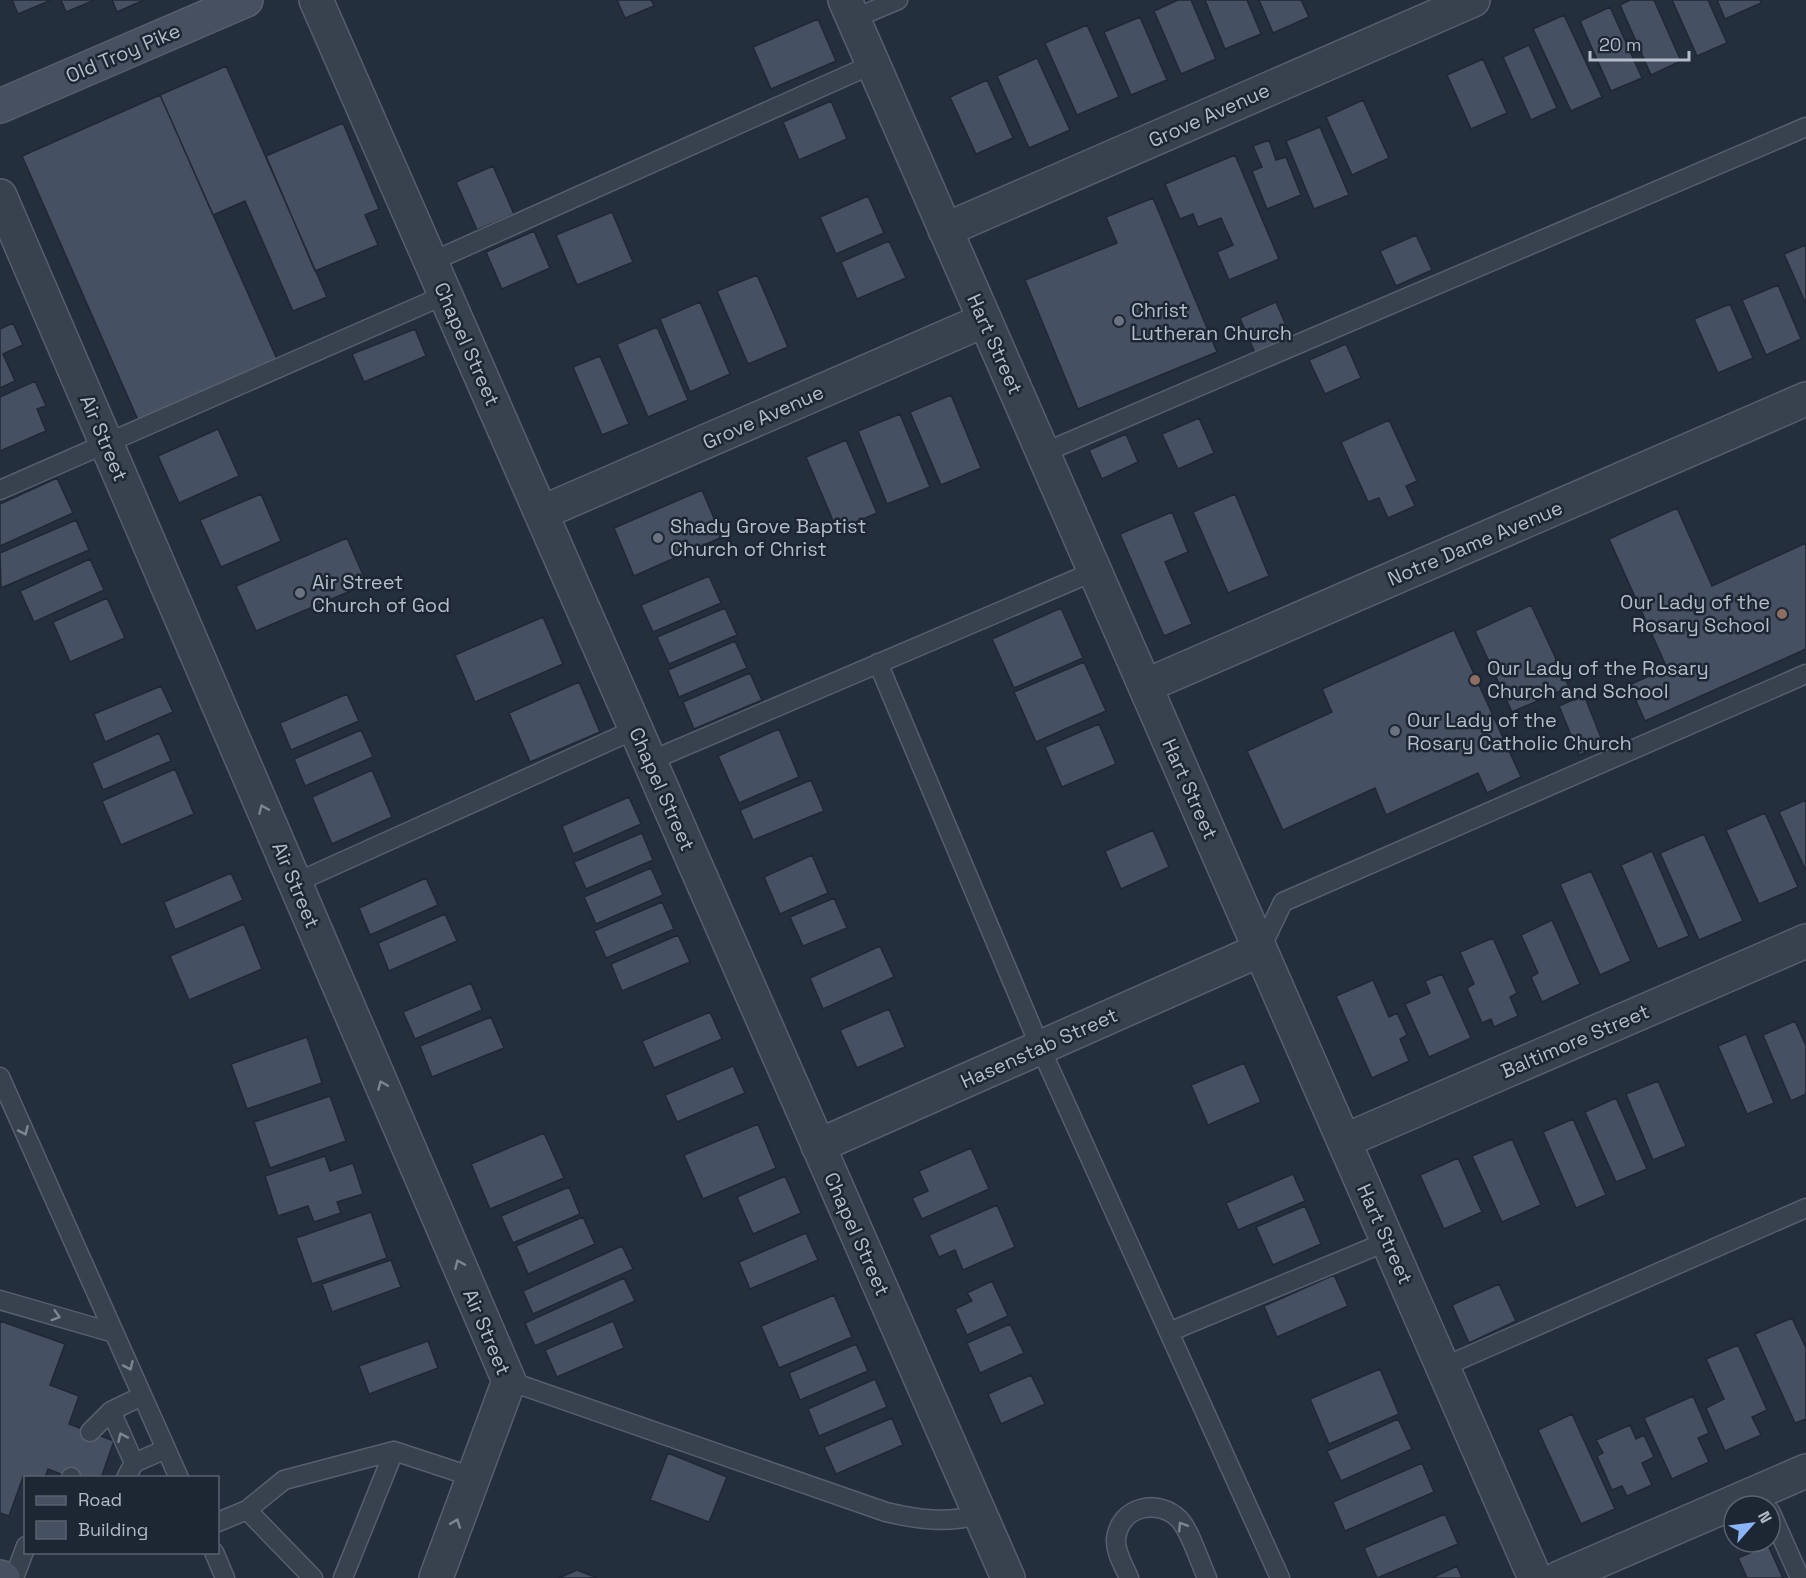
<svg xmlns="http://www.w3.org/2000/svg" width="1806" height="1578" viewBox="0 0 1806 1578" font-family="'Space Grotesk',sans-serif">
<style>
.building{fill:#455162;stroke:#1f2835;stroke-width:1.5}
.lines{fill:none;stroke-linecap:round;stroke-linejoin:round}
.lane-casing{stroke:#565f6c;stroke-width:21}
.street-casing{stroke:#565f6c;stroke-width:36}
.secondary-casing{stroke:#565f6c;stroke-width:36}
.lane{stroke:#38414e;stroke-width:18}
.street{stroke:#38414e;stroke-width:33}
.secondary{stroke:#465061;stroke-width:33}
.oneway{stroke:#7c8592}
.worship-dot{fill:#6b7280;stroke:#1d2633;stroke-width:2}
.education-dot{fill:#8d6e63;stroke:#1d2633;stroke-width:2}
.labels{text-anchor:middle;stroke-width:5;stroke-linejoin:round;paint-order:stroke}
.street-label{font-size:20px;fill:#b4bcc9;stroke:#1d2633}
.poi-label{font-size:20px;fill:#b4bcc9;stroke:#1d2633;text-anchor:start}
</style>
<rect width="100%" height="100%" fill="#242f3e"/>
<path class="building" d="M12 0H48L49 1 18 14Z
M61 0H95L66 12Z
M112 0H144L117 12Z
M617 0H651L654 6 625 18Z
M1178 0H1191L1216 59 1181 74 1154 11Z
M1205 0H1247L1261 34 1225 49Z
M1259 0H1301L1309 17 1273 33Z
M1630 0H1654L1681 61 1651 75 1620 5Z
M1672 0H1708L1727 43 1697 56Z
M1717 0H1760L1761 3 1725 19Z
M1610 7 1642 78 1611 91 1580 21Z
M1564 15 1602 97 1571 111 1533 29Z
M1140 17 1167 80 1131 95 1104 32Z
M818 19 836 61 771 89 753 47Z
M1087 25 1119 97 1077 115 1045 43Z
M1529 45 1557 108 1531 120 1503 57Z
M1037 58 1070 130 1029 148 997 76Z
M1483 59 1507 113 1471 129 1447 75Z
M226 66 327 297 293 311 245 201 213 215 160 95Z
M987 80 1013 138 976 154 950 97Z
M160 95 277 359 138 420 22 156Z
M1363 100 1389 158 1352 175 1326 117Z
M831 101 847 139 799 160 783 122Z
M343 123 379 209 365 215 378 245 315 271 266 156Z
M1320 127 1349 195 1314 209 1286 141Z
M1269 140 1276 160 1286 157 1301 195 1267 209 1252 171 1262 167 1253 146Z
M1235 155 1279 259 1229 280 1217 252 1233 245 1221 218 1198 227 1193 214 1180 219 1165 184Z
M493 166 514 214 477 230 456 182Z
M868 196 884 233 836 254 820 217Z
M1153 198 1217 352 1078 409 1025 280 1117 243 1106 217Z
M612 212 633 262 577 285 556 235Z
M534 231 550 268 502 289 486 252Z
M1416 235 1432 270 1396 286 1380 251Z
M889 241 906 278 857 299 841 262Z
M1806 245V304L1784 254Z
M757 275 788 347 748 364 717 291Z
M1778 285 1801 339 1766 355 1742 300Z
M700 302 730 374 690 392 660 319Z
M1276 302 1291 337 1255 353 1240 318Z
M1730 304 1753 358 1718 373 1694 319Z
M13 323 23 345 3 354 15 381 0 388V329Z
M657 327 688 400 648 417 617 344Z
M415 329 426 356 364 382 352 354Z
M1346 344 1361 378 1325 394 1309 360Z
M600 356 629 424 602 435 573 367Z
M35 381 46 406 37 409 46 431 0 451V397Z
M951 395 981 468 941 485 910 412Z
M900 414 930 487 887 504 858 431Z
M1199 418 1214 453 1178 469 1162 434Z
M1389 420 1417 481 1406 486 1415 506 1388 518 1379 498 1368 502 1341 442Z
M218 429 239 476 179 503 158 456Z
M1126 434 1138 462 1102 479 1089 450Z
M846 440 877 513 837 530 806 457Z
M57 478 73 513 0 546V504Z
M702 490 722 537 634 576 614 528Z
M261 494 281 541 221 567 200 520Z
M1235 494 1269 576 1228 593 1193 512Z
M1677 508 1712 586 1806 543V649L1645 721 1629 685 1667 668 1609 539Z
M1172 512 1188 552 1165 562 1192 624 1164 636 1120 534Z
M76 520 89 550 1 588 0 553Z
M347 538 367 584 256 631 236 586Z
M90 559 104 590 34 622 20 591Z
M709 576 721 603 653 632 641 605Z
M107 598 125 638 70 662 53 622Z
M1531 605 1569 687 1512 712 1475 631Z
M725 608 737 635 669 664 657 637Z
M1061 608 1083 658 1014 688 992 639Z
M543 617 563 664 475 702 455 655Z
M1454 630 1521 777 1487 793 1478 773 1386 815 1375 788 1283 830 1247 751 1332 712 1322 689Z
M735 641 747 668 679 697 668 670Z
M1084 662 1106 711 1036 742 1014 692Z
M750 673 762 700 694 729 683 702Z
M579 682 600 732 530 762 509 713Z
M161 686 173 712 105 742 94 714Z
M347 694 359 721 291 750 280 723Z
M1584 695 1604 745 1579 755 1559 706Z
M1099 724 1116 764 1062 787 1045 747Z
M779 729 799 777 739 803 718 756Z
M361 730 373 757 305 786 294 759Z
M159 733 171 761 103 790 92 763Z
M175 769 194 814 121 845 102 801Z
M372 770 392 817 332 844 312 797Z
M811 780 824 811 753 840 740 810Z
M629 797 641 824 573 854 562 826Z
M1806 800V871L1779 812Z
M1765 813 1798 887 1759 904 1726 830Z
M1153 830 1169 867 1121 889 1105 851Z
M642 833 653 860 586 889 574 862Z
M1704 834 1743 921 1699 940 1660 853Z
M1652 851 1689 936 1658 949 1621 865Z
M812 855 828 893 780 914 764 877Z
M651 868 663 895 596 924 584 897Z
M1591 871 1631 961 1600 975 1560 884Z
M231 873 243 900 175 930 164 902Z
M426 878 438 905 370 935 359 908Z
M834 898 847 928 803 946 790 917Z
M662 902 674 929 606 958 594 931Z
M445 914 457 941 389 971 378 943Z
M1552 920 1580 984 1542 1002 1531 977 1538 973 1521 935Z
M244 924 262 969 189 1000 170 956Z
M678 935 690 962 622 991 611 964Z
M1493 938 1517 993 1510 997 1518 1016 1494 1027 1491 1019 1482 1023 1467 988 1474 984 1460 952Z
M880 946 894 977 823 1009 810 978Z
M1442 974 1471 1038 1429 1057 1405 1004 1430 993 1425 981Z
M1373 980 1389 1017 1397 1013 1407 1035 1400 1039 1409 1061 1372 1078 1336 996Z
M471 983 482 1010 415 1039 403 1012Z
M889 1009 905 1047 857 1068 840 1030Z
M710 1012 722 1039 654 1068 642 1041Z
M491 1017 504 1048 432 1077 420 1046Z
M1795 1021 1806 1046V1094L1791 1101 1763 1035Z
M1746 1034 1774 1103 1747 1114 1718 1046Z
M307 1037 322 1083 247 1109 231 1064Z
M1244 1063 1261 1102 1208 1125 1191 1085Z
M733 1066 745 1093 677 1122 665 1095Z
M1658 1081 1686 1146 1653 1160 1626 1094Z
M330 1096 346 1141 270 1168 254 1122Z
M1616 1098 1647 1169 1616 1182 1585 1112Z
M1573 1119 1606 1195 1576 1208 1543 1132Z
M758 1124 776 1168 703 1199 684 1155Z
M544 1133 564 1178 490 1209 471 1164Z
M1512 1139 1541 1205 1502 1222 1472 1156Z
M971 1148 989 1189 922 1219 912 1198 928 1191 919 1171Z
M325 1156 330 1171 353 1163 363 1194 337 1202 341 1213 314 1222 308 1206 278 1216 265 1176Z
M1458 1158 1482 1212 1444 1229 1420 1175Z
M1293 1174 1305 1201 1238 1230 1226 1203Z
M785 1176 801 1213 753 1234 737 1197Z
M569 1187 580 1214 513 1243 501 1216Z
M997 1205 1015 1247 963 1270 955 1250 939 1257 929 1235Z
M1305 1206 1321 1244 1273 1265 1256 1227Z
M371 1212 387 1258 312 1284 296 1238Z
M583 1217 595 1244 528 1274 516 1246Z
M806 1233 818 1260 750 1289 739 1262Z
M622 1246 633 1269 533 1314 523 1291Z
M391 1260 401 1287 332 1312 322 1284Z
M1334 1275 1348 1306 1277 1337 1264 1306Z
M624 1278 635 1301 535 1346 525 1323Z
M992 1281 1008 1316 967 1335 955 1309 972 1301 967 1293Z
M1499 1284 1516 1321 1469 1343 1452 1305Z
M834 1295 852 1337 779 1368 761 1326Z
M1792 1318 1806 1348V1419L1795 1423 1755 1334Z
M0 1321 65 1344 50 1385 79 1396 69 1424 114 1441 101 1478H71L48 1469 45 1478 23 1477 9 1516 0 1513Z
M613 1321 624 1348 557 1377 545 1350Z
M1010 1324 1024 1353 980 1373 967 1343Z
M428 1341 438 1368 369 1394 359 1366Z
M856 1344 868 1371 800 1400 789 1373Z
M1738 1345 1767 1410 1752 1417 1761 1435 1725 1451 1706 1408 1724 1399 1706 1359Z
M1380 1369 1399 1414 1329 1444 1310 1399Z
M1031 1375 1045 1404 1001 1424 988 1394Z
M875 1379 887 1407 819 1436 808 1409Z
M1693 1396 1709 1433 1698 1438 1709 1462 1672 1479 1644 1418Z
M1572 1414 1615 1509 1581 1524 1538 1430Z
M892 1418 903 1445 836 1474 824 1447Z
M1398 1419 1412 1449 1341 1481 1327 1451Z
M1630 1425 1636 1439 1644 1435 1654 1457 1642 1463 1652 1485 1627 1496 1622 1486 1612 1490 1597 1456 1603 1453 1596 1440Z
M668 1453 727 1477 709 1522 650 1500Z
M1422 1463 1434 1492 1345 1531 1333 1502Z
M1445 1514 1458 1544 1377 1578 1364 1548Z
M1768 1545 1783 1578H1747L1738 1558Z
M1457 1566 1462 1578H1432Z
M577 1570 597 1578H559Z"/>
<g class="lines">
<defs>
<path id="lane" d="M853 19 898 0
M431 262 873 64
M1043 453 1806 127
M0 490 445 295
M878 663 1040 1047 1280 1578
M650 761 1095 571
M295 883 636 729
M1260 950 1283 902 1806 674
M0 1077 179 1478
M0 1300 114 1333
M1169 1332 1388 1241
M1443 1367 1806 1208
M509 1381 886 1512C919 1520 946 1523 980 1515
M111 1411 134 1463
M90 1432 111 1411 142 1396
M71 1478V1477
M126 1478 134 1463 166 1449
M1770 1511 1800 1578
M218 1522 247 1510
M214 1552 225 1578
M14 1578 26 1546
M313 1578 247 1510 284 1480 394 1451 473 1477
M343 1578 394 1451
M1129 1578C1124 1566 1115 1552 1116 1539 1120 1506 1158 1498 1179 1519 1190 1530 1200 1563 1207 1578"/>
<path id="street" d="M316 0 1008 1578
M845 0 1535 1578
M0 196 509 1381 436 1578
M945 230 1473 0
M541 513 985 320
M1145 686 1806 399
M1344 1141 1806 941
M818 1146 1260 950
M1559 1578 1806 1471"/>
<path id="secondary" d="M0 106 246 0
M0 1577 3 1578"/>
</defs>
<use href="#lane" class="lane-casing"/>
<use href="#street" class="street-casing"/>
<use href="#secondary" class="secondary-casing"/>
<use href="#lane" class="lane"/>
<use href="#street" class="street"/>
<use href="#secondary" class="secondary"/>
</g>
<defs><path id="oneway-chevron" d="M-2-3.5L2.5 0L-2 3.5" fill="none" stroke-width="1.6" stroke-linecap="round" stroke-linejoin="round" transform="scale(1.5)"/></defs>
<g class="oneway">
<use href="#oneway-chevron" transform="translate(263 809) rotate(-113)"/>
<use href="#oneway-chevron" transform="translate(382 1085) rotate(-113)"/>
<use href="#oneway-chevron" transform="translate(24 1131) rotate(66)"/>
<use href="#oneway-chevron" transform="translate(459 1264) rotate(-113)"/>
<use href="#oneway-chevron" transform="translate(56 1316) rotate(16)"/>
<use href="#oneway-chevron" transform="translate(129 1366) rotate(66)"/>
<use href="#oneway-chevron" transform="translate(122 1437) rotate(-114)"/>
<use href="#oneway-chevron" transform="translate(456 1523) rotate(-70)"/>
<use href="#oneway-chevron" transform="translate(1182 1526) rotate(-122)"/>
</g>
<g class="worship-dot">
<circle cx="1119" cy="321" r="6"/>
<circle cx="658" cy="538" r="6"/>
<circle cx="300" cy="593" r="6"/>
<circle cx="1395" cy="731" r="6"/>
</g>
<g class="education-dot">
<circle cx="1782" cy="614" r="6"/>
<circle cx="1475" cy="680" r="6"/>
</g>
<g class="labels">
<g class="street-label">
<text transform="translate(123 53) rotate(-23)" y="7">Old Troy Pike</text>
<text transform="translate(1209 115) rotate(-24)" y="7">Grove Avenue</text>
<text transform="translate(467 344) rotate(66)" y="7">Chapel Street</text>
<text transform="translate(995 344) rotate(66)" y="7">Hart Street</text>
<text transform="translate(763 417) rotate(-24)" y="7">Grove Avenue</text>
<text transform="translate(104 438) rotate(67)" y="7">Air Street</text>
<text transform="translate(1475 543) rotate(-23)" y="7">Notre Dame Avenue</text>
<text transform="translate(662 789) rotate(66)" y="7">Chapel Street</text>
<text transform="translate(1190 789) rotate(66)" y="7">Hart Street</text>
<text transform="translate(296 885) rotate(67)" y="7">Air Street</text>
<text transform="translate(1575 1041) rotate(-23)" y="7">Baltimore Street</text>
<text transform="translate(1039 1048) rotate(-24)" y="7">Hasenstab Street</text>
<text transform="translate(857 1234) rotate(66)" y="7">Chapel Street</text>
<text transform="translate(1385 1234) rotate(66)" y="7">Hart Street</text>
<text transform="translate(487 1332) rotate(67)" y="7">Air Street</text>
</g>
<g class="poi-label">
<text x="1131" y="317">Christ<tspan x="1131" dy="23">Lutheran Church</tspan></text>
<text x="670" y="533">Shady Grove Baptist<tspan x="670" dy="23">Church of Christ</tspan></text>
<text x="312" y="589">Air Street<tspan x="312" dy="23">Church of God</tspan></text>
<text x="1770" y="609" text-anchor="end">Our Lady of the<tspan x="1770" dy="23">Rosary School</tspan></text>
<text x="1487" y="675">Our Lady of the Rosary<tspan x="1487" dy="23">Church and School</tspan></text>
<text x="1407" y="727">Our Lady of the<tspan x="1407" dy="23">Rosary Catholic Church</tspan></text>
</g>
</g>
<rect x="24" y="1476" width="195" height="78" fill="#1d2633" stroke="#59626f" stroke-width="1.5"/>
<rect x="36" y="1496" width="30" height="9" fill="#465061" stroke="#59626f" stroke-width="1.5"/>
<text x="78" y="1506" font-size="18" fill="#b4bcc9">Road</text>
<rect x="36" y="1521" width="30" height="18" fill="#455162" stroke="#59626f" stroke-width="1.5"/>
<text x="78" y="1536" font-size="18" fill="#b4bcc9">Building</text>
<g transform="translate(1752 1524) rotate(62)"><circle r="28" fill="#1d2633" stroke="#59626f" stroke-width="1.5"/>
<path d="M0-4.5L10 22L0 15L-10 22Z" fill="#8ab4f8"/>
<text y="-9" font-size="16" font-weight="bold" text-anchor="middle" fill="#b4bcc9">N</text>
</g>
<path d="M1590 51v9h99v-9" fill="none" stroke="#b4bcc9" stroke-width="3"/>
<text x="1599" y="51" font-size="18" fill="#b4bcc9" stroke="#1d2633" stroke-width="4.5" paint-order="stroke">20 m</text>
</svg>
